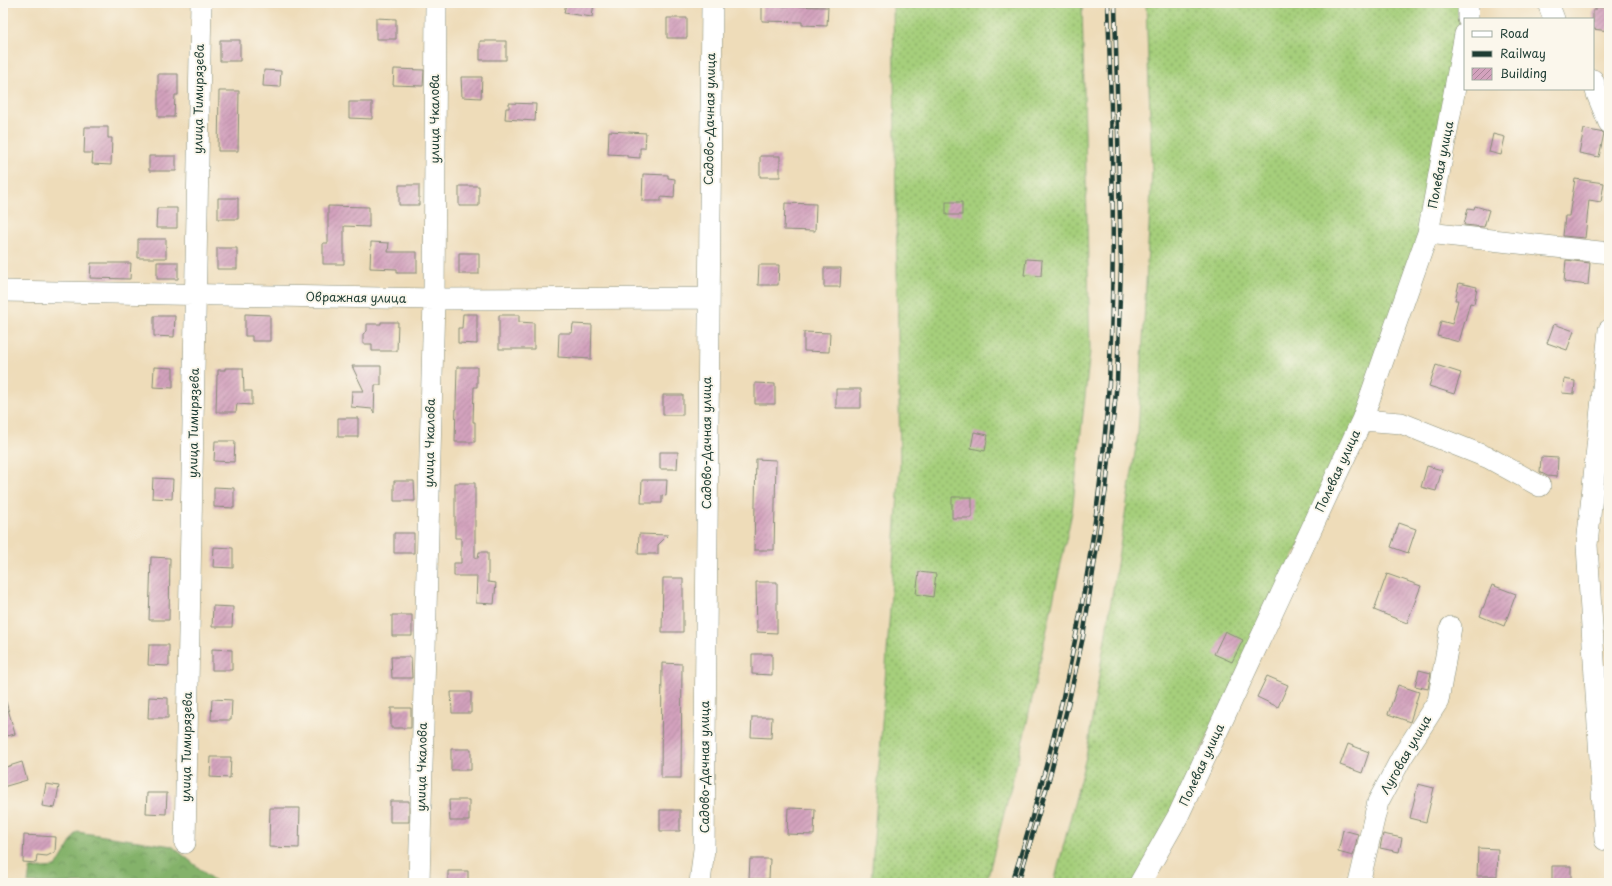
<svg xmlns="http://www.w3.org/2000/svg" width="1612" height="886" viewBox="0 0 1612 886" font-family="'Playpen Sans',sans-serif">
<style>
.forest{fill:url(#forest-crowns);stroke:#527850}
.garden{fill:url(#garden-dots);stroke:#628658}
.building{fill:url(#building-hatch)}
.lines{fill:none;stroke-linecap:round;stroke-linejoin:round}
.minor-casing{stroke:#868c76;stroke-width:22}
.minor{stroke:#fff;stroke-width:21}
.rail-casing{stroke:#1f3d34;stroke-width:4.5}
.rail{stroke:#fbf7ec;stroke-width:3;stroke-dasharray:9;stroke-linecap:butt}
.labels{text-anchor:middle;stroke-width:4;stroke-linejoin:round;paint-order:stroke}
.street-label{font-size:12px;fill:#1f3d34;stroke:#fbf7ec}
</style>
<defs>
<pattern id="forest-crowns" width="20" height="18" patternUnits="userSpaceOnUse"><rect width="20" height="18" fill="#84b26b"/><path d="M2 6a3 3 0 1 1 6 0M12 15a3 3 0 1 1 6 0" fill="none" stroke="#6b9259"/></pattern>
<pattern id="garden-dots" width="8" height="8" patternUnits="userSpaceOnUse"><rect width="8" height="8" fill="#a6cf7b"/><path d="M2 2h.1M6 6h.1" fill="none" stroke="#87a966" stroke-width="1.8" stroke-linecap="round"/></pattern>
<pattern id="building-hatch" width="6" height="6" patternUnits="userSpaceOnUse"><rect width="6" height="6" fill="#d3a2bd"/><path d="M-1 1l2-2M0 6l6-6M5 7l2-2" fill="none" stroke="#ab859a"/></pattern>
</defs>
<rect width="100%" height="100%" fill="#fbf7ec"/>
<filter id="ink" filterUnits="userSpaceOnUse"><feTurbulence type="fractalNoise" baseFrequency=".025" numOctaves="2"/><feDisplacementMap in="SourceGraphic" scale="8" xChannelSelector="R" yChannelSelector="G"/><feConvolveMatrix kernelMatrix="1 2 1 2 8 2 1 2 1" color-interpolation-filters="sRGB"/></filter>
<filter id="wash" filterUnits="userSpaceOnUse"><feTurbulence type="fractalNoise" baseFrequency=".012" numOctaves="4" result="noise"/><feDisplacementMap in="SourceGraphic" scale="16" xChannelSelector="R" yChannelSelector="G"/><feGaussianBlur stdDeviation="0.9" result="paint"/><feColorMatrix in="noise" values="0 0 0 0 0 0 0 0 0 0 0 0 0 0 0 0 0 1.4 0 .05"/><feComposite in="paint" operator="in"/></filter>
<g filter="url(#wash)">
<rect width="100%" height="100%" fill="#eedcb9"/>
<path class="forest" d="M77 832 172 846 217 883H28L30 869 56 867Z"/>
<path class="garden" d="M893 3H1082L1090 351 1072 512 1024 736 986 883H871L900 465Z
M1146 3H1461L1460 24 1425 218 1361 414 1138 883H1054L1086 757 1138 434 1152 171Z"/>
<g id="blocks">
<path class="building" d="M566 3H594L592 17 564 13Z
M762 3H782V6L828 7 827 26 802 25V22L762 21Z
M1596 7 1609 8V31L1593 29V10H1596Z
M376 18 396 19V39H376Z
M667 18H687V38H667Z
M220 40H240V61H220Z
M480 41H506V60H480Z
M394 69 424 70 423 86 393 85Z
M264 70 281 71 280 87 263 86Z
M158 74H178V95H175L174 117H158Z
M461 77H482L481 98 462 97Z
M219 91H239L238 151H218Z
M349 102H372V119L349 118Z
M509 103 536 104 535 121 505 119 506 108H509Z
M85 127H108V138H112L111 165 92 164 93 153H84Z
M1584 129 1604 133 1599 157 1579 153Z
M609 131 646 133 645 148H640V158L627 157V155L608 154Z
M1493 134 1505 137 1501 155 1489 152Z
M149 156H176V171H149Z
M760 156H780V177H760Z
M643 174 668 175V178L675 179 674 198 661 197V201H642Z
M1575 179 1604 183 1601 202 1589 200 1585 238 1563 236 1565 216H1569Z
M399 185H419V205H399Z
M459 186H479V206H459Z
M218 198H238V219H218Z
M946 202H962V215H946Z
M785 203 816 204 815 231 784 230Z
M328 206 369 207V227L344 226V264H323V243H328Z
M1475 206 1489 210 1484 227 1464 225 1468 208 1474 209Z
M157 208H177V228H156Z
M138 239H166V258H138Z
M371 242 389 243 388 252H417V273H397V269L370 268Z
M217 248H237V269H217Z
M459 253H479V274H459Z
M1026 259 1042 260 1041 276 1024 275Z
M1566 260 1590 263 1588 285 1564 282Z
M157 262H178V279H157Z
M91 263H131L130 279 90 278Z
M759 265H779L778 285H758Z
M824 268H841L840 287H824Z
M1459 283 1477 287 1474 304 1470 303 1459 342 1437 336 1441 321 1452 324 1458 300H1455Z
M245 314 270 315V341H252V336H245Z
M463 314H477V344L458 343V328H462Z
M499 315H519V322L534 323V349H499Z
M154 316H175L174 337 154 336Z
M381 322H398L397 351H372V344H363V334L367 331V324H381Z
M573 324 592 325 591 359 558 357 559 333H572Z
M1554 324 1574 331 1567 350 1547 343Z
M804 332 830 333 829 352 804 351Z
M1436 365 1461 373 1454 394 1429 386Z
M352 366H381V385H375L374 413 372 409 351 407 352 391H364Z
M154 367 173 368V388L153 387Z
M457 367H477V387H474L473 422H475V442H455Z
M225 368H243L244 391H252V405L237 404 236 412H216L217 375H218V370H225Z
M1564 379 1575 381 1574 394 1562 393Z
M755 383 775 384V404H755Z
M836 389H861V408H836Z
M663 395H683V415H663Z
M338 418H358V437H338Z
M974 432 988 435 985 451 971 448Z
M215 441H235L234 462 214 461Z
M660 452H678L677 469H660Z
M1541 457 1558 458 1557 477 1547 476 1540 472Z
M756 459 776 460 774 550H754Z
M1427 466 1442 470 1436 491 1421 487Z
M153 478 173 479 172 499 152 498Z
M642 480H667L666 496 662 495V503H641Z
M394 481H414L415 501H394Z
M455 483H475V558H478L479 552H488V582L496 583 494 604 476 603 477 576H454V563H461V538H455Z
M214 487 234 488V508L214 507Z
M952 497H972V518H952Z
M1399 523 1416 529 1408 553 1391 547Z
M394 533H414V553H394Z
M639 534 668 535 658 545V554H638Z
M214 547 233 548V568L213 567Z
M151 557 170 558 169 620H149Z
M919 572 936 574 933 597 916 594Z
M1387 574 1421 586 1407 623 1374 610Z
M663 578H683V632H662Z
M756 582H777V633L757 632Z
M1492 585 1516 594 1504 626 1480 616Z
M213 606 233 607 232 627H212Z
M392 615H412V636H392Z
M1225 631 1243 640 1232 662 1214 654Z
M149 645H169V666L148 665Z
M212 649 232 650V670H212Z
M752 654H772V675L752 674Z
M391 657H411L412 678H392Z
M662 663 682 664 681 778H661Z
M1419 670 1431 673 1428 689 1415 686Z
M1267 676 1288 685 1278 707 1257 697Z
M1398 685 1419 692 1410 722 1388 714Z
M451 692H471V713H452Z
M149 697 168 698V718H148Z
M212 699 232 700 231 720H211Z
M3 702H6L15 734 3 737Z
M391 708H411V728H391Z
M752 717H772L771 738 751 737Z
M1348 744 1369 752 1362 773 1340 765Z
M451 749H471V770H451Z
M211 757H231L230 778 210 777Z
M22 762 27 780 3 787V768Z
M46 784 59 786 55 808 42 806Z
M1418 784 1434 788 1426 822 1410 818Z
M147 793H167L166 814 146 813Z
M449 800H469V821H450Z
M390 801H409V822H390Z
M270 808H300L299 848 269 847Z
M788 808 815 809 814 835 787 834Z
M660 810H680V831H660Z
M1343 830 1358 834 1353 856 1338 852Z
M1383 834 1402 838 1399 852 1380 848Z
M24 835 56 837 55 852 47 856 37 855 36 863 23 862Z
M1478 848 1498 849 1497 876H1477Z
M750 859H770L769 879H749Z
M1552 866H1571V883H1552Z
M448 871H468V883H448Z"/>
</g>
</g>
<g filter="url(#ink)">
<use href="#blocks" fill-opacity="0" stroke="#868c76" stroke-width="1"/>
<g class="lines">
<defs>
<path id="minor" d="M1548 3 1554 19
M1468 19V3
M1593 80 1597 94 1609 123
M1428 233 1609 253
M3 291 434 299 708 298
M1362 420 1401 423 1489 458 1540 486
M1605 840 1587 545 1609 330
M185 843 201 3
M419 883 434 299 436 3
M700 883 704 849 712 3
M1140 883 1178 816 1362 420 1428 233 1465 34
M1359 883 1378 802 1402 757 1438 701 1451 627"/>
</defs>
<use href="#minor" class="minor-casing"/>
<use href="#minor" class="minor"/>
<defs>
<path id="rail" d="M1012 883C1064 721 1098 553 1109 383 1116 257 1112 130 1108 3
M1018 883 1048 783 1068 705 1083 637 1106 488 1117 382 1121 266 1115 3"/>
</defs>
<use href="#rail" class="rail-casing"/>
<use href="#rail" class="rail"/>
</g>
</g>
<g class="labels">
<g class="street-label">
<text transform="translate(199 99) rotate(-89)" y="4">улица Тимирязева</text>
<text transform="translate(435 119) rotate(-90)" y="4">улица Чкалова</text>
<text transform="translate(710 119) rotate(-89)" y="4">Садово-Дачная улица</text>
<text transform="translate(1441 165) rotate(-79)" y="4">Полевая улица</text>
<text transform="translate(356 298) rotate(1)" y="4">Овражная улица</text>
<text transform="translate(194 423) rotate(-89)" y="4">улица Тимирязева</text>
<text transform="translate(430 443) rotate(-89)" y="4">улица Чкалова</text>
<text transform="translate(707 443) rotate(-90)" y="4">Садово-Дачная улица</text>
<text transform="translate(1338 471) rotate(-65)" y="4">Полевая улица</text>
<text transform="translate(187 747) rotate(-89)" y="4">улица Тимирязева</text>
<text transform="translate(1406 755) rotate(-60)" y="4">Луговая улица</text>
<text transform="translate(1202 765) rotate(-65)" y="4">Полевая улица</text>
<text transform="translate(422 767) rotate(-89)" y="4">улица Чкалова</text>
<text transform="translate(705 767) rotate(-90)" y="4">Садово-Дачная улица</text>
</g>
</g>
<rect width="1612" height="886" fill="none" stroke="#fbf7ec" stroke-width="16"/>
<rect x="1464" y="18" width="130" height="72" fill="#fbf7ec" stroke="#a3ada2"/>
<rect x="1472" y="31" width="20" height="6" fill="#ffffff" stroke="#a3ada2"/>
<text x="1500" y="38" font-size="12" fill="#1f3d34">Road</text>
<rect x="1472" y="51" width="20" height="6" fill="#1f3d34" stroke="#a3ada2"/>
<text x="1500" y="58" font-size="12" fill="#1f3d34">Railway</text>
<rect x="1472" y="68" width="20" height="12" fill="url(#building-hatch)" stroke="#a3ada2"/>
<text x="1500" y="78" font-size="12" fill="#1f3d34">Building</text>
</svg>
